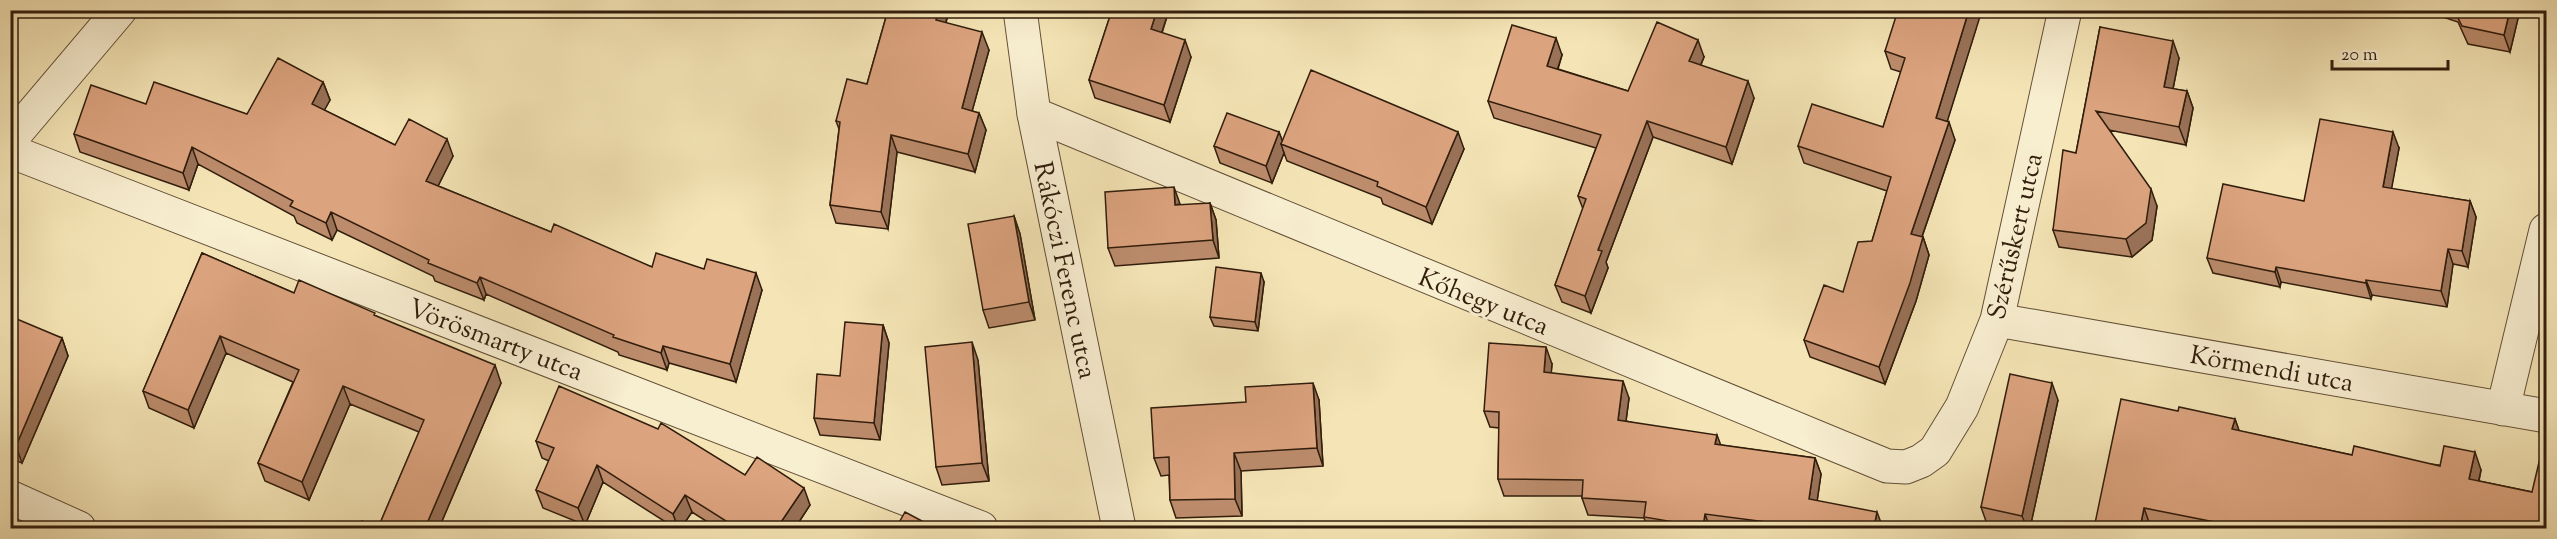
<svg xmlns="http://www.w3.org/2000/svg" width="2557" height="539" viewBox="0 0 2557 539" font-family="'Sorts Mill Goudy',serif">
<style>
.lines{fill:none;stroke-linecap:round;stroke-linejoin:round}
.minor-casing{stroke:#624f36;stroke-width:35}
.tertiary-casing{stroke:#624f36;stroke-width:35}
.minor{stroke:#f8eed0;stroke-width:33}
.tertiary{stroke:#f8eed0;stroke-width:33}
.wall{fill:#bc8c6c;stroke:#311d0c;stroke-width:1.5}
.shaded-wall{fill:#997258;stroke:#311d0c;stroke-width:1.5}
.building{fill:#dba37e;stroke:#311d0c;stroke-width:1.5}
.labels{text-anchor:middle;stroke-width:6;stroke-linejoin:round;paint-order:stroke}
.street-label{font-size:26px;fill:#311d0c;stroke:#f8eed0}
</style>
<rect width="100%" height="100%" fill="#f5e5b6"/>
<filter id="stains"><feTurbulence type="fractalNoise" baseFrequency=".00333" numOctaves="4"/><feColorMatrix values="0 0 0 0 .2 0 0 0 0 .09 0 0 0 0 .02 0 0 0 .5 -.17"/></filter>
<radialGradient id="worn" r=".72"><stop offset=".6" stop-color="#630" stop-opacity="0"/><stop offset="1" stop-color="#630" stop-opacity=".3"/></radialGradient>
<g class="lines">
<defs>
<path id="minor" d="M1034 114 1838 446 1887 466 1906 467 1921 461 1935 451 1962 407 1997 320 2065 10
M10 140 120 10
M10 151 981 528
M1997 320 2546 416
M2503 409 2546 230
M10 497 79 528"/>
<path id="tertiary" d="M1020 10 1034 114 1119 528"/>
</defs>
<use href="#minor" class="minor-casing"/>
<use href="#tertiary" class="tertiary-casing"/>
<use href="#minor" class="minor"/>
<use href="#tertiary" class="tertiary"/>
</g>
<path class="wall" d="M239 10H262L241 17Z
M888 10H949L946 23 989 50 972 111 979 113 986 130 975 172 897 152 888 229 836 223 830 205 839 129 836 121 867 84Z
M1112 10H1169L1162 33 1191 57 1170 122 1095 98 1089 80Z
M2422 10H2520L2510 52 2468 44 2458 22Z
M2100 27 2179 58 2173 89 2187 91 2193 108 2186 145 2109 130 2157 206 2152 240 2132 257 2059 247 2053 230 2076 153Z
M1976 28 1947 121 1955 140 1922 237H1923L1929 255 1916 301 1885 384 1810 357 1804 340 1843 292 1872 241 1887 191 1804 163 1798 146 1883 127 1901 72 1891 69 1885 51Z
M1562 55 1558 69 1628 91 1704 57 1701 65 1754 98 1732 164 1653 137 1606 262 1608 268 1591 313 1562 302 1555 285 1583 209 1578 196 1596 148 1494 118 1488 101Z
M323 82 330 100 324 110 395 145 453 156 438 186 551 232 652 267 762 290 736 382 669 363 667 370 619 355 618 352 486 294 484 300 435 281 433 276 337 230 332 240 297 223 294 216 198 164 189 190 80 152 74 134 146 104 247 114Z
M1279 132 1282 141 1464 149 1432 224 1383 204 1381 198 1287 161 1284 153 1272 183 1220 163 1214 146Z
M2399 148 2391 189 2470 201 2476 217 2468 267 2453 264 2447 307 2372 295 2371 299 2281 282 2280 287 2213 273 2207 258Z
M1210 203 1216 220 1219 258 1115 266 1108 248Z
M1014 216 1020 234 1035 320 989 328 983 310Z
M202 253 294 293 376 316 501 383 439 528H359H378L419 432 350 404 309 500 265 481 258 463 293 382 226 353 194 428 149 408 143 391Z
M1264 282 1258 331 1214 326 1210 317Z
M10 321 62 338 68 356 22 463 10 458Z
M883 325 889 343 880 440 820 435 814 418 840 376Z
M978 360 989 481 942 485 936 467Z
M1552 364 1551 373 1629 398 1626 421 1720 445 1815 458 1821 474 1817 501 1884 528H1648L1644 518 1588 515 1582 498V496H1504L1498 479 1499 428 1490 427 1484 411Z
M1319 400 1323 466 1241 471 1242 516 1176 518 1170 500 1169 475 1161 476 1154 458Z
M2058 400 2030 528H2007L1987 524 1981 507Z
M2178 411 2235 419 2239 431 2352 455 2481 470 2479 481 2532 492 2547 528H2167L2150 525V528H2094Z
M536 441 745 475 810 505 795 528H717L692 512 681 528H675L603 482 585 525 543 508 536 490 549 461 542 458Z"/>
<path class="shaded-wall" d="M938 10H949L942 37 936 20Z
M1157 10H1169L1157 47 1151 29Z
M1969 10H1982L1943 135 1936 118Z
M2510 10H2520L2510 52 2504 35Z
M982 32 989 50 968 126 962 108Z
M1556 38 1562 55 1553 83 1547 66Z
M1185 40 1191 57 1170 122 1164 105Z
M1698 40 1704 57 1695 77 1689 61Z
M2173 41 2179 58 2170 104 2164 87Z
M10 49 15 60 10 65Z
M1748 81 1754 98 1732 164 1726 147Z
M323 82 330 100 318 122 312 104Z
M2187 91 2193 108 2186 145 2179 127Z
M979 113 986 130 975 172 968 154Z
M1647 121 1653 137 1606 262 1608 268 1591 313 1585 296 1598 250Z
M1949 122 1955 140 1917 251 1911 234Z
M1279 132 1284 145 1281 144 1284 153 1272 183 1266 166Z
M1458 132 1464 149 1432 224 1426 207Z
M2393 132 2399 148 2389 203 2383 187Z
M891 135 897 152 888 229 881 212Z
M447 139 453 156 432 198 426 181Z
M192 147 198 164 189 190 183 173Z
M1174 187 1180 204 1175 205Z
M2151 189 2157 206 2152 240 2132 257 2126 239Z
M2470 201 2476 217 2468 267 2462 251Z
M1210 203 1216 220 1219 258 1213 240Z
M331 212 337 230 332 240 326 223Z
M1014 216 1020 234 1035 320 1029 302Z
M1923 237 1929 255 1916 301 1885 384 1879 367Z
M2448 249 2453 264 2447 307 2441 291Z
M2276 267 2281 282 2280 287 2275 272Z
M756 273 762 290 736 382 730 364Z
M1261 273 1264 282 1258 331 1255 322Z
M480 277 486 294 484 300 477 283Z
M2366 280 2372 295 2371 299 2366 283Z
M883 325 889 343 880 440 874 423Z
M220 336 226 353 194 428 188 410Z
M62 338 68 356 22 463 16 446Z
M972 342 978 360 989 481 982 463Z
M663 346 669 363 667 370 661 353Z
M1546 347 1552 364 1550 388 1544 372Z
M495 365 501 383 439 528H425Z
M1623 381 1629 398 1624 436 1618 420Z
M1313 383 1319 400 1323 466 1317 448Z
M2052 383 2058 400 2030 528H2027L2022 516Z
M343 386 350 404 309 500 302 482Z
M2235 419 2241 436 2232 429Z
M1717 435 1723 451 1715 444Z
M2475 452 2481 470 2475 497 2469 479Z
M1234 453 1241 471 1242 516 1235 499Z
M1815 458 1821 474 1815 516 1809 499Z
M597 465 603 482 585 525 578 508Z
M804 488 810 505 795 528H777Z
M685 495 692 512 681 528H678L673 514Z
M2144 508 2150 525V528H2140Z
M1877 512 1883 528 1874 527Z
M1705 514 1710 528H1703V527Z"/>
<path class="building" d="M888 10H938L936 20 982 32 962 108 979 113 968 154 891 135 881 212 830 205 840 122 836 121 847 79 867 84Z
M1112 10H1157L1151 29 1185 40 1164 105 1089 80Z
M1898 10H1969L1936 118 1949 122 1911 234 1923 237 1910 283 1879 367 1804 340 1824 285 1843 292 1858 242 1872 241 1891 177 1798 146 1812 104 1883 127 1905 58 1885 51Z
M2454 10H2510L2504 35 2462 26Z
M1657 22 1698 40 1689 61 1748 81 1726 147 1647 121 1598 250 1602 251 1585 296 1555 285 1586 199 1578 196 1601 135 1488 101 1512 25 1556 38 1547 66 1628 91Z
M2100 27 2173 41 2164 87 2187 91 2179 127 2096 111 2151 189 2146 223 2126 239 2053 230 2063 150 2076 153Z
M278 58 323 82 312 104 395 145 409 119 447 139 426 181 551 232 554 224 652 267 656 253 704 269 707 259 756 273 730 364 663 346 661 353 613 337 614 335 480 277 477 283 428 263 429 260 331 212 326 223 290 206 293 201 192 147 183 173 74 134 91 85 146 104 154 82 247 114Z
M1311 70 1458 132 1426 207 1377 186 1378 182 1281 144Z
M1227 113 1279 132 1266 166 1214 146Z
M2320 119 2393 132 2383 187 2470 201 2462 251 2448 249 2441 291 2366 280V283L2276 267 2275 272 2207 258 2223 184 2304 201Z
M1174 187 1175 205 1210 203 1213 240 1108 248 1105 192Z
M1014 216 1029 302 983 310 968 224Z
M202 253 294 293 299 280 375 313 374 315 495 365 425 528H359L362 521 378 528 424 420 343 386 302 482 258 463 299 370 220 336 188 410 143 391Z
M1216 267 1261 273 1255 322 1210 317Z
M12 317 62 338 16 446 10 443V321Z
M845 322 883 325 874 423 814 418 817 374 840 376Z
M972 342 982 463 936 467 925 347Z
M1489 343 1546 347 1544 372 1623 381 1618 420 1717 435 1715 444 1815 458 1809 499 1877 512 1874 527 1884 528H1813L1705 514 1703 527 1644 517 1646 502 1582 498 1583 480 1498 479 1499 412 1484 411Z
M2010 374 2052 383 2022 516 1981 507Z
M1313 383 1317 448 1234 453 1235 499 1170 500 1169 457 1154 458 1151 408 1246 402 1245 387Z
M559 386 658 429 661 423 745 475 757 457 804 488 777 528H737L685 495 673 514 597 465 578 508 536 490 554 448 536 441Z
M2121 399 2178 411 2179 407 2235 419 2232 429 2352 455 2354 446 2440 466 2444 446 2475 452 2469 479 2532 492 2540 458 2547 460V528H2245L2144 508 2140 528H2094Z
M905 512 935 528H896Z"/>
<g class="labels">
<g class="street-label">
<text transform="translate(2014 236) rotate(-77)" y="9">Szérűskert utca</text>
<text transform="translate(1066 270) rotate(78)" y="9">Rákóczi Ferenc utca</text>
<text transform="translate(1484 301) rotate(22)" y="9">Kőhegy utca</text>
<text transform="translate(496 339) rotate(21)" y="9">Vörösmarty utca</text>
<text transform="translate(2272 368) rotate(10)" y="9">Körmendi utca</text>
</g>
</g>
<rect width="2557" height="539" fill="none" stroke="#f5e5b6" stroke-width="36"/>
<rect x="12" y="12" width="2533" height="515" fill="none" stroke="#311d0c" stroke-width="3"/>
<rect x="18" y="18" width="2521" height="503" fill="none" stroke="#311d0c" stroke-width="1.5"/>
<path d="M2332 60v9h116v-9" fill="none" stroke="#311d0c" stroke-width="3"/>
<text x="2341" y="60" font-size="18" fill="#311d0c" stroke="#f8eed0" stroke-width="4.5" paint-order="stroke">20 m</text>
<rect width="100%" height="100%" filter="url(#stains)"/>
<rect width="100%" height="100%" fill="url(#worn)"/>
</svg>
